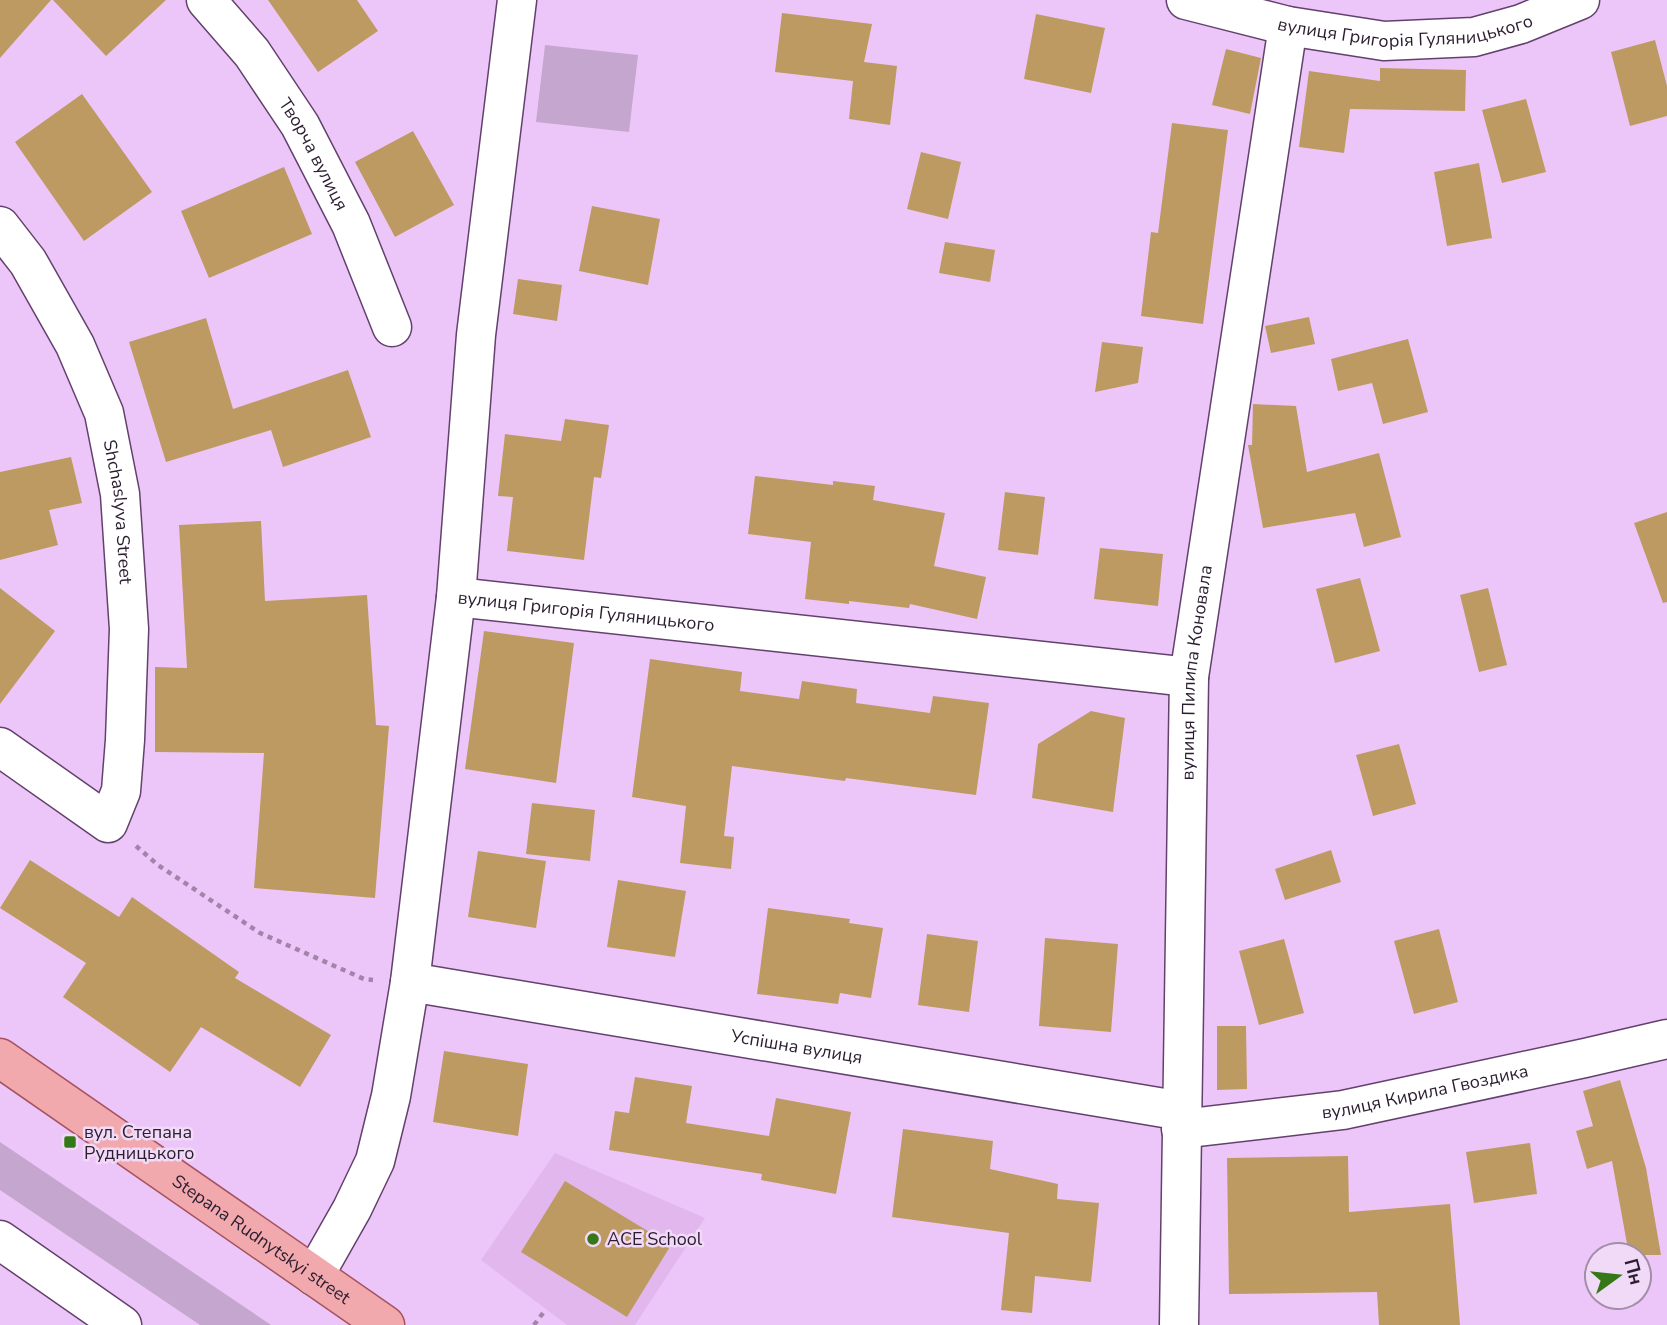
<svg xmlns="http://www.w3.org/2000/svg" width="1667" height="1325" viewBox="0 0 1667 1325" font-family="'Nunito Sans',sans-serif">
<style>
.built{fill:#e1b7ee}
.green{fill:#c5a6cf}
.building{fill:#bd9a61}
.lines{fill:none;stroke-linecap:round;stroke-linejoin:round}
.minor-casing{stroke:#62416c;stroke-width:41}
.major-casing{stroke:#a5525e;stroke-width:41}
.path{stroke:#a284ab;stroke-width:4.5;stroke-dasharray:5 5;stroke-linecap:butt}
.minor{stroke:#fff;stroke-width:38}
.major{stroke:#f1a9ad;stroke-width:38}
.poi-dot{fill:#357817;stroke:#f1daf8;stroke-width:2.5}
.labels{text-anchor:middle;stroke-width:5;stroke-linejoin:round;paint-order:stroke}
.street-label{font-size:18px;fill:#2b1d2f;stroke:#f1daf8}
.poi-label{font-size:18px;fill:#2b1d2f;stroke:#f1daf8;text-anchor:start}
</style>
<rect width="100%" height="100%" fill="#edc6f9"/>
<path class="built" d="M555 1153 705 1218 635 1325H567L481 1260Z"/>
<path class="green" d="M545 45 638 55 629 132 536 122Z
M0 1142 271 1325H200L0 1190Z"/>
<path class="building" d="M0 0H51L0 58Z
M53 0H166L106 56Z
M268 0H357L378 31 318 72Z
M782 13 872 24 864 62 897 66 890 125 849 119 853 81 775 72Z
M1036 14 1105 28 1091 93 1024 79Z
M1655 40 1667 86V116L1630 126 1611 52Z
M1226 49 1261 58 1250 114 1212 105Z
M1380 68 1466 70 1465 111 1350 109 1344 153 1299 147 1309 71 1380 81Z
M82 94 152 192 84 241 15 142Z
M1526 99 1546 172 1502 183 1482 110Z
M1172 123 1228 130 1203 324 1141 316 1151 232 1158 233Z
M413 131 454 205 395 237 355 162Z
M921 152 961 162 948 219 907 209Z
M1479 163 1492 238 1447 246 1434 172Z
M284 167 312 234 209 278 181 211Z
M592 206 660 219 648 285 579 271Z
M945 242 995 250 990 282 939 273Z
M518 279 562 285 557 321 513 314Z
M1309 317 1315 344 1271 353 1265 326Z
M206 318 233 409 348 370 371 437 283 467 271 430 166 462 129 342Z
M1408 339 1428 412 1383 424 1372 383 1338 391 1331 359Z
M1102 342 1143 347 1138 383 1095 392Z
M1253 404 1296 406 1307 472 1379 453 1401 537 1364 547 1355 513 1263 528 1248 445H1252Z
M565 419 609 425 601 478 594 477 584 560 507 551 513 497 498 496 505 434 561 441Z
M71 457 82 503 49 510 58 545 0 560V472Z
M755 476 833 485V481L875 486 873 500 945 513 934 566 986 577 977 619 910 604 909 608 849 601V604L805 599 811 542 748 534Z
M1005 492 1045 497 1038 555 998 550Z
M1667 512V602L1663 603 1634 523Z
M261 521 265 601 367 595 376 725 389 726 375 898 254 888 264 753 155 752V667L187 668 179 525Z
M1100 548 1163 554 1158 606 1094 599Z
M1360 578 1380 651 1335 663 1316 589Z
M0 588 55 631 0 704Z
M1488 588 1507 665 1479 672 1460 595Z
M484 631 574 643 556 783 465 769Z
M650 659 742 672 740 691 799 699 802 681 857 689 856 703 930 713 933 696 989 703 976 795 846 778 845 781 732 766 724 836 734 837 731 869 680 863 686 806 632 797Z
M1091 711 1125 718 1113 812 1032 798 1038 744Z
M1399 744 1416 804 1373 816 1356 755Z
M532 803 595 810 590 861 526 854Z
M1331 850 1341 882 1285 900 1275 869Z
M478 851 546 861 536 928 468 917Z
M30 860 119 917 132 897 239 972 235 978 331 1035 300 1087 201 1027 170 1072 63 997 86 963 0 908Z
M618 880 686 891 675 957 607 947Z
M768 908 850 919 849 923 883 928 871 998 840 993 838 1004 757 994Z
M1439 929 1458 1002 1414 1014 1394 941Z
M927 934 978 941 969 1012 918 1005Z
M1045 938 1118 944 1111 1032 1039 1026Z
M1284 939 1304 1013 1259 1025 1239 951Z
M1217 1026H1246L1247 1089 1217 1090Z
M444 1051 528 1064 518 1136 433 1122Z
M635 1077 692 1086 686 1123 769 1136 776 1098 851 1112 836 1194 761 1180 762 1174 609 1150 615 1111 629 1113Z
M1620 1080 1646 1168 1661 1255H1629L1612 1161 1587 1169 1576 1131 1593 1126 1583 1091Z
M903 1129 993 1141 990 1169 1058 1184 1057 1199 1099 1203 1091 1282 1035 1276 1032 1313 1001 1310 1009 1233 892 1217Z
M1530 1143 1537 1194 1474 1203 1466 1152Z
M1348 1156 1349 1212 1450 1204 1460 1325H1379L1377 1292 1229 1294 1227 1158Z
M565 1181 671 1245 627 1317 521 1252Z"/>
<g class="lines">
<defs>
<g id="minor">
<path id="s1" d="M206 0 252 53 300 125 351 224 392 327"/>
<path id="s2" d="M1186 0 1288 26 1384 41 1474 37 1521 24 1580 0"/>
<path id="s3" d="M0 226 28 262 75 345 104 413 120 494 129 629 125 740 121 791 108 823 0 747"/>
<path id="s4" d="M456 597 1189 677"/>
<path id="s5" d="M410 982 1182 1111"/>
<path id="s6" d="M1181 1129 1343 1110 1585 1058 1667 1039"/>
<path d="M0 1240 122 1325"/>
<path d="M314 1276 352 1209 375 1161 391 1096 410 982 456 597 476 335 517 0"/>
<path id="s7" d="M1179 1325 1189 677 1288 26"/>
</g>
<g id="major">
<path id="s8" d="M0 1058 385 1325"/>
</g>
</defs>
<use href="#minor" class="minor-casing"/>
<use href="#major" class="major-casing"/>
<path class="path" d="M136 846 158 865 260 933 364 979 373 980
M534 1325 546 1309"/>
<use href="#minor" class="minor"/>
<use href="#major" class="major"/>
</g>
<g class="poi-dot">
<rect x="63" y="1135" width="14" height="14" rx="3.5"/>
<circle cx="593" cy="1239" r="7"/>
</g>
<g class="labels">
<g class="street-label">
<text dy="6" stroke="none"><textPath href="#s2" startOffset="224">вулиця Григорія Гуляницького</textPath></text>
<text dy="6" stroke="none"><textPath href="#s1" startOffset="189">Творча вулиця</textPath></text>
<text dy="6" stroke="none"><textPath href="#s3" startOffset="315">Shchaslyva Street</textPath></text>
<text dy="6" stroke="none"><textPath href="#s4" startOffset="131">вулиця Григорія Гуляницького</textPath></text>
<text dy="6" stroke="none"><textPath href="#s7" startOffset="653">вулиця Пилипа Коновала</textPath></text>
<text dy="6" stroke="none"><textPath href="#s5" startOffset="392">Успішна вулиця</textPath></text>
<text dy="6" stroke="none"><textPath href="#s6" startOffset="247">вулиця Кирила Гвоздика</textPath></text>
<text dy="6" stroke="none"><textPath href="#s8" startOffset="318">Stepana Rudnytskyi street</textPath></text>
</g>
<g class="poi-label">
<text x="84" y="1138">вул. Степана<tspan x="84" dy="21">Рудницького</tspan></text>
<text x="607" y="1245">ACE School</text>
</g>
</g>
<g transform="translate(1618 1276) rotate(75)"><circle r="33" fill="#f1daf8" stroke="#a28ea8" stroke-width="2"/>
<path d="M0-5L12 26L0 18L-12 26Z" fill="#357817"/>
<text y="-10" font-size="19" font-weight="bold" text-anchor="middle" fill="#2b1d2f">Пн</text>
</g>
</svg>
